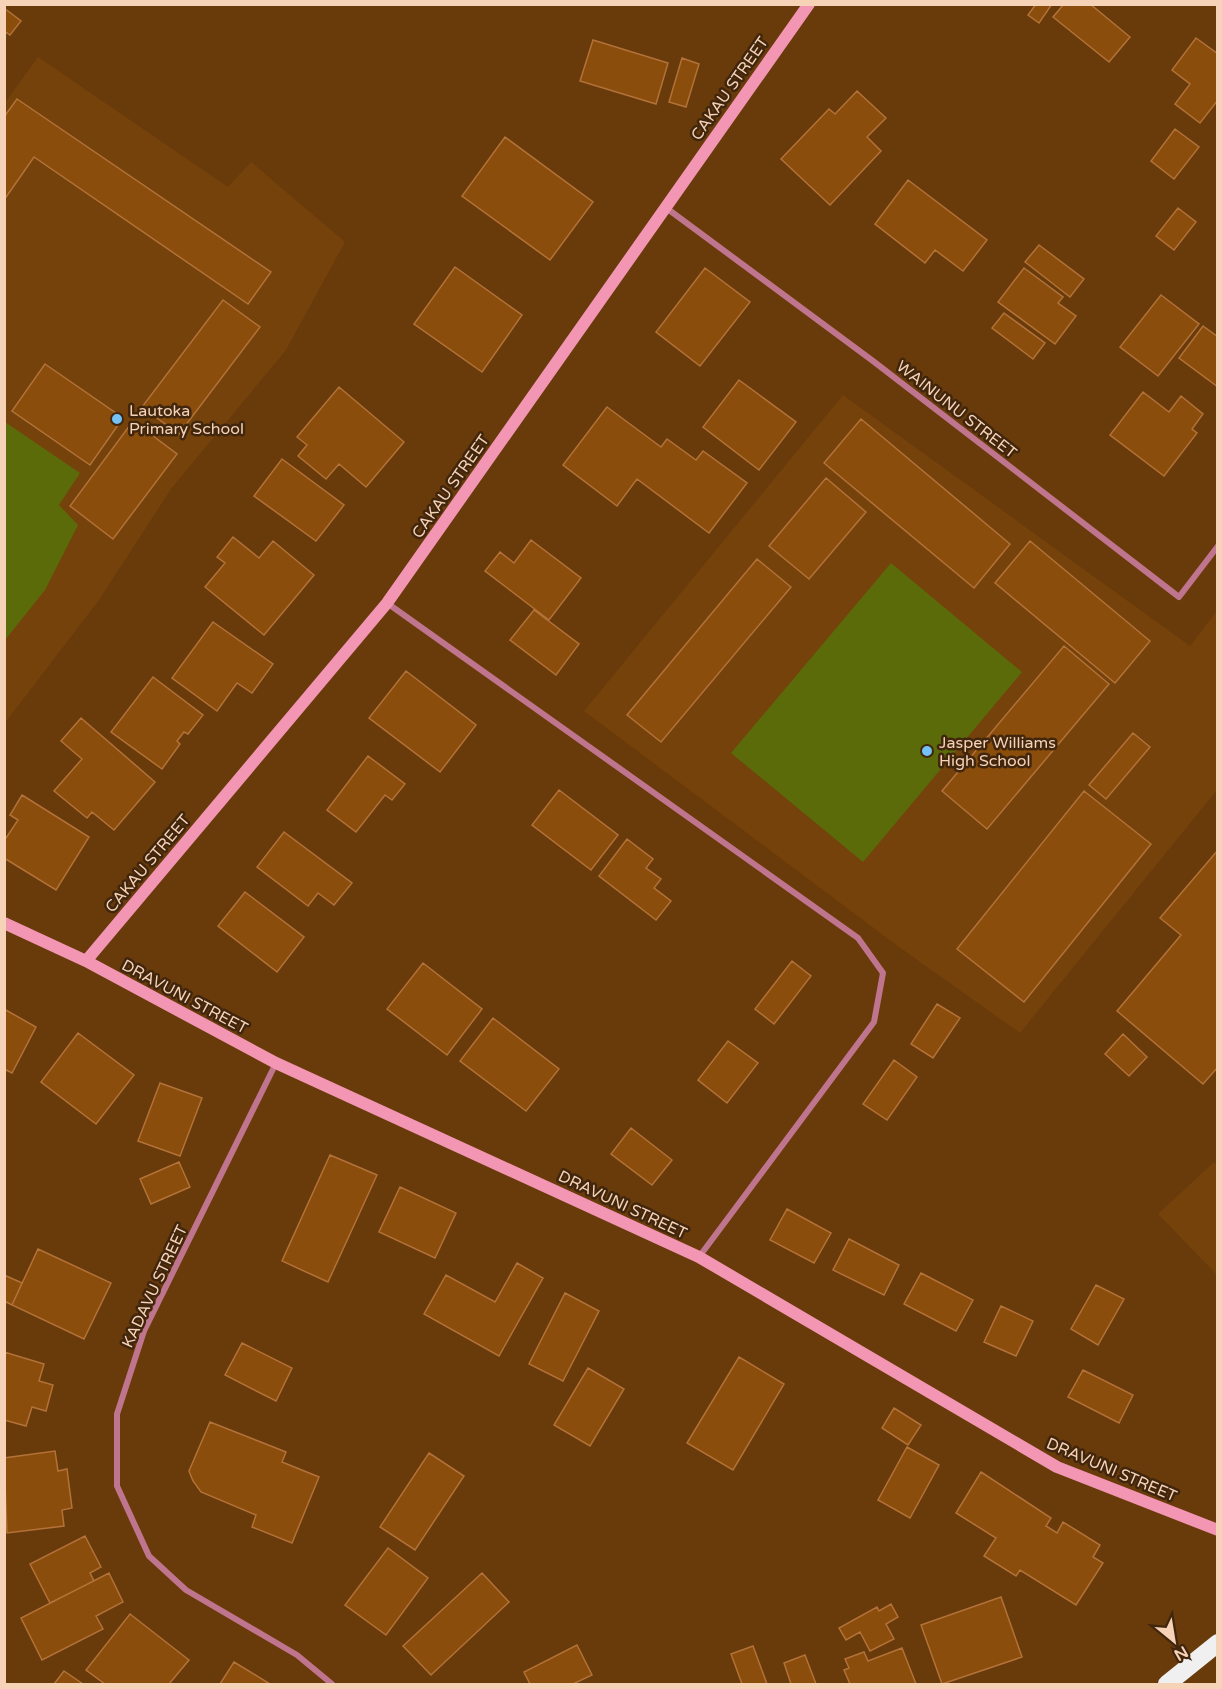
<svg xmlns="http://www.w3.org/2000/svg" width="1222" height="1689" viewBox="0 0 1222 1689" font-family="'Varela Round',sans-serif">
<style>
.built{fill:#75420b}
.green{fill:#5b6b09}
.building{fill:#8a4d0b;stroke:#b27239;stroke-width:1.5}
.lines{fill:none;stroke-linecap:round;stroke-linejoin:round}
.street{stroke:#bf758d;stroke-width:6}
.secondary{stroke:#f396b3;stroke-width:12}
.highway{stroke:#f0f0f0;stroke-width:18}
.poi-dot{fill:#73c1f5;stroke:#41260e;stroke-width:2}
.labels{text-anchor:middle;stroke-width:5;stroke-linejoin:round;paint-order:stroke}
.street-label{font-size:16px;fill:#f6d2b7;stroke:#41260e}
.poi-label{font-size:16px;fill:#f6d2b7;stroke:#41260e;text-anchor:start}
</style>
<rect width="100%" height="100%" fill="#693a0a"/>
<path class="built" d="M38 57 228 187 251 162 345 242 286 350 171 489 99 600 5 723 4 104Z
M843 395 1190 646 1217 611V790L1020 1033 899 947 584 711Z
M1214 1162 1218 1165 1217 1275 1158 1214Z"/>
<path class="green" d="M5 422 80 473 59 505 78 525 45 590 5 640Z
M891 563 1022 672 863 862 731 753Z"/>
<path class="building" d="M1036 4H1052L1039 23 1028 15Z
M1064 4H1090L1130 37 1109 62 1053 17Z
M4 8 21 21 10 35 4 31Z
M1196 38 1218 54V100L1200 123 1175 104 1190 84 1172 70Z
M593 40 668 63 656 104 580 81Z
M682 58 699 64 686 107 669 102Z
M857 91 886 118 867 137 881 151 830 205 781 159 829 109 835 114Z
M17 99 271 272 248 304 34 157 4 200V117Z
M1175 129 1199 147 1174 179 1151 161Z
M505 137 593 202 550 260 462 196Z
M908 180 987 240 963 271 935 250 925 263 875 224Z
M1178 208 1196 222 1174 250 1156 236Z
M1039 245 1084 279 1070 297 1025 262Z
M455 267 522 315 482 372 414 324Z
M705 268 750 302 700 366 656 332Z
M1024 268 1063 297 1058 303 1076 316 1055 344 998 302Z
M1161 295 1199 324 1158 376 1120 347Z
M223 300 260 327 179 434 142 407Z
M1004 313 1045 343 1033 359 992 328Z
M1203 326 1218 337V387L1179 358Z
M45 364 123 418 90 465 12 411Z
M739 380 796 422 759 470 703 427Z
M339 387 404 442 366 487 339 464 326 479 298 456 307 445 297 437Z
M1143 392 1169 412 1181 396 1203 414 1192 429 1197 433 1164 476 1110 435Z
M607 407 661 447 667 439 696 460 703 451 747 483 709 533 637 479 617 506 563 465Z
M861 419 1010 544 974 588 824 463Z
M133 421 177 454 113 539 70 506Z
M282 459 344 505 316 541 254 496Z
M826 478 866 512 809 579 769 546Z
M233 537 259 558 273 541 314 575 264 635 205 587 225 563 217 557Z
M531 540 581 578 549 620 485 571 500 552 514 563Z
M1030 541 1150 641 1115 683 995 583Z
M757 559 791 587 661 742 627 715Z
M534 610 579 644 556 675 510 640Z
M213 622 273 664 252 693 237 683 217 711 172 678Z
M1064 646 1109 684 987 829 942 791Z
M406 671 476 725 440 772 369 718Z
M153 677 203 715 188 734 184 732 177 741 180 744 162 769 111 732Z
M81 718 155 782 114 830 92 812 87 818 54 791 82 759 61 741Z
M1133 733 1150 747 1106 799 1089 785Z
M368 756 405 784 392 800 385 795 356 832 327 810Z
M559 790 618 835 591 870 532 825Z
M1084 791 1151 844 1024 1002 957 949Z
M22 795 89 837 56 890 4 858V841L18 820 10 815Z
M284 832 352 883 334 905 318 893 308 906 257 867Z
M627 839 653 859 646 868 661 879 654 888 671 901 656 920 599 876Z
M1218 850V1067L1203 1084 1117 1011 1181 935 1160 918Z
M245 892 304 937 277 972 218 926Z
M792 961 811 976 774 1024 755 1009Z
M423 963 482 1009 447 1055 387 1009Z
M937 1004 960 1018 933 1058 911 1044Z
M4 1009 36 1027 12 1073 4 1069Z
M493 1018 559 1069 526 1111 460 1061Z
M78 1033 134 1075 96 1124 41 1082Z
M1123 1034 1147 1057 1129 1076 1105 1054Z
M728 1041 758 1063 727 1103 698 1080Z
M894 1060 917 1077 887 1120 863 1104Z
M160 1083 202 1098 180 1156 138 1141Z
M631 1128 672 1160 652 1185 611 1154Z
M330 1155 377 1175 328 1282 282 1261Z
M179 1162 190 1187 151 1204 140 1179Z
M400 1187 456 1213 435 1258 379 1232Z
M787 1209 831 1233 814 1263 770 1240Z
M849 1239 899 1265 884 1295 833 1270Z
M38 1249 111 1283 84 1339 12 1305Z
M517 1263 543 1278 499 1356 424 1314 446 1275 495 1302Z
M921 1273 973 1300 956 1331 904 1304Z
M4 1275 22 1283 12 1305 4 1301Z
M1096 1285 1124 1299 1098 1345 1071 1329Z
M565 1293 599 1311 563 1381 529 1364Z
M1001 1306 1033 1321 1016 1356 984 1342Z
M242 1343 292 1368 276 1401 225 1375Z
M4 1352 44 1364 39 1381 53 1385 46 1411 32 1407 26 1426 4 1420Z
M739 1357 784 1384 733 1470 687 1443Z
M588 1368 624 1389 590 1446 554 1425Z
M1083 1370 1133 1395 1119 1423 1068 1397Z
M894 1408 921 1425 908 1445 882 1428Z
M210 1422 286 1452 282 1462 319 1477 292 1543 252 1527 256 1515 201 1492 193 1481 189 1471Z
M907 1447 939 1465 910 1518 878 1500Z
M55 1451 58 1471 67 1469 72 1508 62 1510 64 1526 7 1533 4 1458Z
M429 1453 464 1476 415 1550 380 1527Z
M981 1472 1051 1518 1046 1526 1057 1533 1063 1522 1100 1545 1093 1557 1103 1563 1076 1605 1020 1570 1016 1576 984 1556 996 1538 956 1513Z
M85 1536 101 1567 90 1573 94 1581 50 1603 30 1564Z
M388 1548 428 1578 386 1635 345 1605Z
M109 1573 123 1602 96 1616 103 1629 42 1660 21 1618Z
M482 1573 509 1602 431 1675 403 1646Z
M1001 1597 1022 1657 942 1684 921 1625Z
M891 1604 898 1617 886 1624 894 1639 870 1651 860 1632 846 1640 839 1628 877 1607 879 1611Z
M130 1614 189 1660 169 1684H105L86 1670Z
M577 1645 592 1675 573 1684H530L524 1672Z
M753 1646 767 1684H742L731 1654Z
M902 1648 916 1684H850L844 1670 849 1668 845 1659 864 1652 868 1661Z
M805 1655 816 1684H789H791L784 1663Z
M234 1662 270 1684H220Z
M64 1671 83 1684H54Z"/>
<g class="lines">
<path class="street" d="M665 207 873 361 1179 597 1218 546
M387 603 858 938 883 973 874 1022 699 1257
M276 1063 144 1331 117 1414V1486L149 1556 186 1590 297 1655 332 1684"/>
<path class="secondary" d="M4 923 86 961 276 1063 699 1257 1057 1467 1218 1530
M86 961 387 603 809 4"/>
<path class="highway" d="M1167 1684 1218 1643"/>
</g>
<g class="poi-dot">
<circle cx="117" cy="419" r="6"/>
<circle cx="927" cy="751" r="6"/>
</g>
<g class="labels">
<g class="street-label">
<text transform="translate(729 88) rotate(-55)" y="6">CAKAU STREET</text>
<text transform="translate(957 409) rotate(38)" y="6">WAINUNU STREET</text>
<text transform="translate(450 486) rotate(-55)" y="6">CAKAU STREET</text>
<text transform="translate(147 863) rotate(-50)" y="6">CAKAU STREET</text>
<text transform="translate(185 996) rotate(28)" y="6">DRAVUNI STREET</text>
<text transform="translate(623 1204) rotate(25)" y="6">DRAVUNI STREET</text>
<text transform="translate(154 1286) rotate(-65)" y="6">KADAVU STREET</text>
<text transform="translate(1112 1469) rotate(23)" y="6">DRAVUNI STREET</text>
</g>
<g class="poi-label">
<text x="129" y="416">Lautoka<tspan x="129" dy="18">Primary School</tspan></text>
<text x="939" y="748">Jasper Williams<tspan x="939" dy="18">High School</tspan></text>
</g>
</g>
<rect width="1222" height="1689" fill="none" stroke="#f6d2b7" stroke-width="12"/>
<g transform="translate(1174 1641) rotate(150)" stroke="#41260e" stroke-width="4.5" paint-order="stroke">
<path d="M0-4.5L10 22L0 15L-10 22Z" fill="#f6d2b7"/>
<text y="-9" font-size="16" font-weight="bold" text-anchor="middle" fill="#f6d2b7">N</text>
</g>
</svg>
